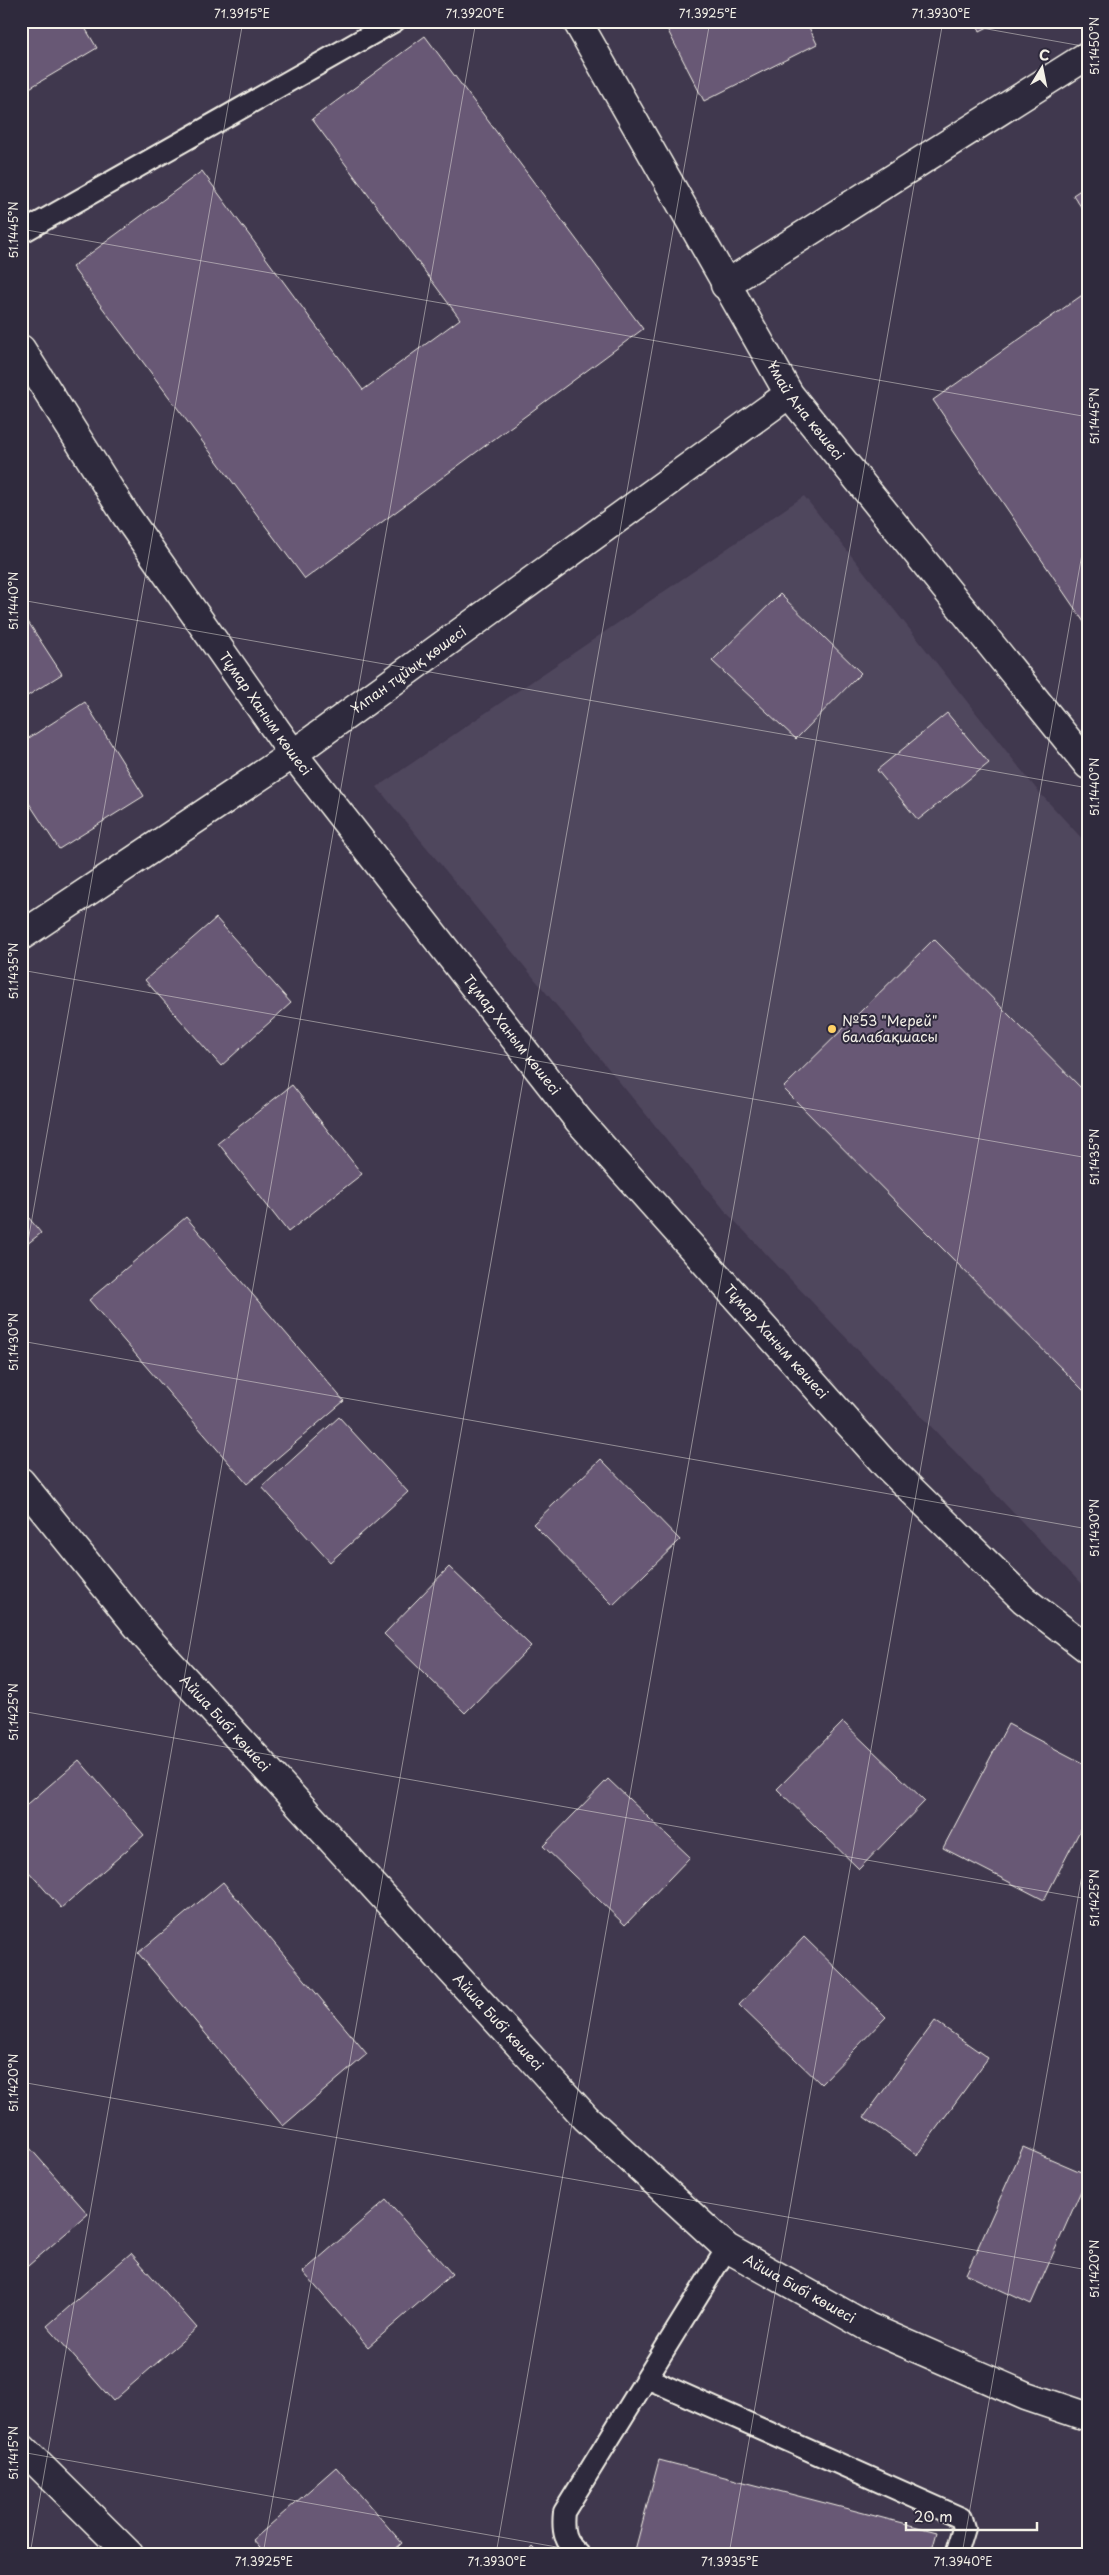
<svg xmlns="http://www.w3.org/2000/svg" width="1109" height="2575" viewBox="0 0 1109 2575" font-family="'Playpen Sans',sans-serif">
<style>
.built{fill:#4f465d}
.building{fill:#685975;stroke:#f4f1e8}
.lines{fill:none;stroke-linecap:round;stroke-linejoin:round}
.service-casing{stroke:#f4f1e8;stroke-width:24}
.minor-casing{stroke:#f4f1e8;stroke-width:31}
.service{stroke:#2f2a3d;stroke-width:20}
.minor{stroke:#2f2a3d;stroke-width:28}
.ticks{fill:none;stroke:#f4f1e8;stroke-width:1;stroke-opacity:0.45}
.poi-dot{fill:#ffd166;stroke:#2f2a3d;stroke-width:2}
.labels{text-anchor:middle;stroke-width:4;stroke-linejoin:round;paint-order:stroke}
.street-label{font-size:14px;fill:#f4f1e8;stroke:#2f2a3d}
.poi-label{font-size:14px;fill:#f4f1e8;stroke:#2f2a3d;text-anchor:start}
.neatline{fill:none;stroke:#f4f1e8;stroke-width:2}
.ticks-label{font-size:12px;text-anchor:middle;fill:#f4f1e8}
</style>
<rect width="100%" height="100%" fill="#40384e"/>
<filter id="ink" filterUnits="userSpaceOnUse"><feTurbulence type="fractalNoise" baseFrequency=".02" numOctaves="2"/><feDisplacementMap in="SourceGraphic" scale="10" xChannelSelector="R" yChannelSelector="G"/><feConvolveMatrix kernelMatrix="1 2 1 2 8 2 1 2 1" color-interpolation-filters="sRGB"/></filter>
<g filter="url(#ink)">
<path class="built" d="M804 496 1038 791 1088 845V1591L727 1213 377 787Z"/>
<path class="building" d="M21 21H81L97 48 21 93Z
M663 21H806L817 44 704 101Z
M975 21H1000L980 31Z
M425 36 643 329 305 579 72 267 202 171 363 390 460 319 312 119Z
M1088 185V217L1073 195Z
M1088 291V628L933 400Z
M780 594 861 673 796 739 712 661Z
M21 611 62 674 21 700Z
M85 702 144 796 59 849 21 791V743Z
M947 713 989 763 918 820 877 770Z
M216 918 291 1003 221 1066 145 980Z
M934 939 1088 1095V1395L783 1088Z
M292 1085 362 1174 288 1232 218 1143Z
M21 1208 41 1233 21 1249Z
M186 1217 344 1401 247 1484 89 1300Z
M339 1417 408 1492 330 1562 262 1487Z
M601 1459 680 1540 613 1605 533 1524Z
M449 1567 531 1646 465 1713 384 1634Z
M843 1722 925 1801 859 1869 777 1789Z
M1008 1724 1088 1766V1815L1044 1900 943 1848Z
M79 1760 144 1835 61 1908 21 1863V1810Z
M608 1779 690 1857 625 1925 543 1846Z
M223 1882 367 2054 283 2126 138 1953Z
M804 1937 886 2017 821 2084 739 2005Z
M935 2021 988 2058 917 2155 864 2117Z
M22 2139 88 2214 21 2272V2140Z
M1023 2147 1088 2175 1031 2304 966 2274Z
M386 2200 452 2274 368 2347 303 2272Z
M131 2253 197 2328 113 2401 47 2326Z
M659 2460 937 2532 931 2554H634Z
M336 2467 402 2543 390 2554H265L253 2540Z
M533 2547 540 2554H527Z"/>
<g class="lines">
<defs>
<path id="service" d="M21 233 395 21
M647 2378 961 2518 964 2528 956 2554
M579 2554C564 2542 562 2531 564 2512L727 2248"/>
<g id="minor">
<path id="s1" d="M577 21 789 394 1088 765"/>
<path d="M725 285 1088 55"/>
<path id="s2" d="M21 349 125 514 293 754 579 1121 886 1465 1024 1600 1088 1649"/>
<path id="s3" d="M21 936 293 754 789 394"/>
<path id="s4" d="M21 1482 147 1638 586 2118 727 2248 868 2327 1026 2396 1088 2417"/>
<path d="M21 2447 129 2554"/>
</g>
</defs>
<use href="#service" class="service-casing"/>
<use href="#minor" class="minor-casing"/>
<use href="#service" class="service"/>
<use href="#minor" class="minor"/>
</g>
</g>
<path class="ticks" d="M942 21 1088 47M21 229 1088 417M21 600 1088 788M21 970 1088 1158M21 1281 243 21M21 1341 1088 1529M21 1711 1088 1899M21 2082 1088 2270M21 2452 596 2554M30 2554 476 21M263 2554 710 21M496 2554 943 21M729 2554 1088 520M962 2554 1088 1841"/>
<circle class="poi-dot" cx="832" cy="1029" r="5"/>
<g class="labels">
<g class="street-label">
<text dy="5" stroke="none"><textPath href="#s1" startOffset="452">Ұмай Ана көшесі</textPath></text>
<text dy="5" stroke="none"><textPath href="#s3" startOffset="470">Ұлпан тұйық көшесі</textPath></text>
<text dy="5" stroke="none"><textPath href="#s2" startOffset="439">Тұмар Ханым көшесі</textPath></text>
<text dy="5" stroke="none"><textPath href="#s2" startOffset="844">Тұмар Ханым көшесі</textPath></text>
<text dy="5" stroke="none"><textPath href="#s2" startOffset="1249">Тұмар Ханым көшесі</textPath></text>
<text dy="5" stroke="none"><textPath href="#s4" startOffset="316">Айша Бибі көшесі</textPath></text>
<text dy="5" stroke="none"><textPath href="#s4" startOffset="721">Айша Бибі көшесі</textPath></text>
<text dy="5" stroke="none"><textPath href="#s4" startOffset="1126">Айша Бибі көшесі</textPath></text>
</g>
<g class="poi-label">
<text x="842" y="1026">№53 "Мерей"<tspan x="842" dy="16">балабақшасы</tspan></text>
</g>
</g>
<rect width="1109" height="2575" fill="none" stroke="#2f2a3d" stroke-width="55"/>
<g transform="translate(1042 68) rotate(10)" stroke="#2f2a3d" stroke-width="4" paint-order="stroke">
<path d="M0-4L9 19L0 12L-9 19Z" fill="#f4f1e8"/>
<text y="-8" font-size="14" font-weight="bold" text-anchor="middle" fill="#f4f1e8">С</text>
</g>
<path d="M906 2522v8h131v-8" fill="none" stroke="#f4f1e8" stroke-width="2.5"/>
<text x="914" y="2522" font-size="15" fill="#f4f1e8" stroke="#2f2a3d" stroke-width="4" paint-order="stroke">20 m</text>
<rect x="28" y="28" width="1054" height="2520" class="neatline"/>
<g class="ticks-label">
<text x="242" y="18">71.3915°E</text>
<text x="475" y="18">71.3920°E</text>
<text x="708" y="18">71.3925°E</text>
<text x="941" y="18">71.3930°E</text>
<text transform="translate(1095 46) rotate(-90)" y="4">51.1450°N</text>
<text transform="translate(14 230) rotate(-90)" y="4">51.1445°N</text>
<text transform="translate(1095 416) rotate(-90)" y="4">51.1445°N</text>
<text transform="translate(14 601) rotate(-90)" y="4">51.1440°N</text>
<text transform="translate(1095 787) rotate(-90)" y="4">51.1440°N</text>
<text transform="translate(14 971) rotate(-90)" y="4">51.1435°N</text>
<text transform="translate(1095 1157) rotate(-90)" y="4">51.1435°N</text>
<text transform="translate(14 1342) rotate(-90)" y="4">51.1430°N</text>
<text transform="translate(1095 1528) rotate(-90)" y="4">51.1430°N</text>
<text transform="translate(14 1712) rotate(-90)" y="4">51.1425°N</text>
<text transform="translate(1095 1898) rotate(-90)" y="4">51.1425°N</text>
<text transform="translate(14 2083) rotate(-90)" y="4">51.1420°N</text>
<text transform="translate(1095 2269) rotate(-90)" y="4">51.1420°N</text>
<text transform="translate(14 2453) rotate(-90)" y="4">51.1415°N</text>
<text x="264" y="2566">71.3925°E</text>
<text x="497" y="2566">71.3930°E</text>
<text x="730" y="2566">71.3935°E</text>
<text x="963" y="2566">71.3940°E</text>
</g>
</svg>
